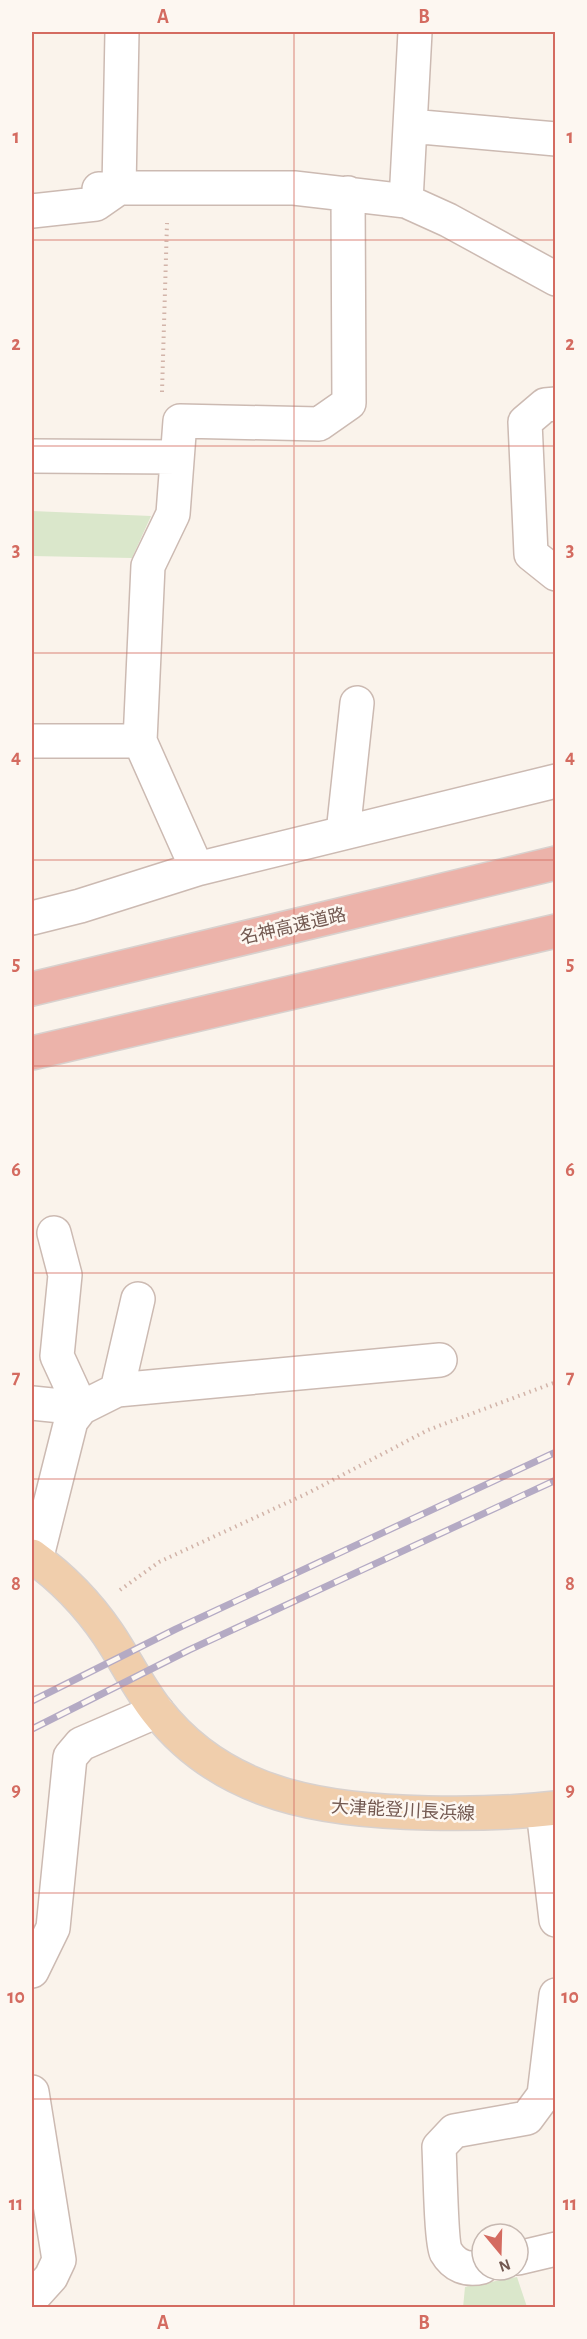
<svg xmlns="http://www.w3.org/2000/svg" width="587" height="2339" viewBox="0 0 587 2339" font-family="'Alegreya Sans','Noto Sans JP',sans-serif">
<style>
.green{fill:#dae7cb}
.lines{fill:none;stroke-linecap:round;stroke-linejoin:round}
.minor-casing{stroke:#ccbab2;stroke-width:36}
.major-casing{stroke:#d8d1ce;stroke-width:36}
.highway-casing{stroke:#d8d1ce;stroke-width:36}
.path{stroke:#d2b4a9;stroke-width:4;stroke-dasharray:1.5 4.5;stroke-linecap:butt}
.minor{stroke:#fff;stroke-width:33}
.major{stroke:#f0ceac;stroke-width:33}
.highway{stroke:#ecb3aa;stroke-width:33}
.rail-casing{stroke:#b4aac4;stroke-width:7}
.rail{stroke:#fdf7f1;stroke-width:4.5;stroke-dasharray:14;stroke-linecap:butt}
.grid{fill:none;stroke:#d46b60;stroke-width:1.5;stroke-opacity:0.55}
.labels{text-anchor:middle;stroke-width:5;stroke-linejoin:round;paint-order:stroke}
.street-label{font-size:18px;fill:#735951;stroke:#fdf7f1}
.neatline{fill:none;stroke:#d46b60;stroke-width:2}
.grid-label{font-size:20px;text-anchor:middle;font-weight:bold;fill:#d46b60}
</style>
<rect width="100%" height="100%" fill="#faf3eb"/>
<path class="green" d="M32 511 151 516 132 558 32 556Z
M517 2277 527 2307 463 2308 465 2287Z"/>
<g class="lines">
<defs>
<path id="minor" d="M410 126 556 139
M99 189 119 188 122 32
M406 201 415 32
M32 211 96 204 119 188H294L406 201 448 220 556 279
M556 404 545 405 525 422 531 554 556 574
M32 456 177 457
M32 741H140
M343 833 357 703
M197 869 140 741 148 566 173 514 180 421 319 424 349 403 348 193
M32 918 80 906 197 869 556 781
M117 1390 138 1299
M32 1403 81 1408 57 1356 65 1275 54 1233
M36 1560 71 1421 81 1408 117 1390 440 1360
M543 1810 556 1920
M32 1971 53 1928 70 1757 81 1744 157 1711
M32 2092 59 2260 51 2277 32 2298
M518 2258 556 2249
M482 2267C467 2271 454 2266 446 2252 441 2242 440 2165 439 2147L454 2131 527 2118 544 2095 556 1995"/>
<path id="major" d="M32 1556C61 1577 87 1603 108 1634 125 1659 138 1687 157 1711 224 1797 326 1811 428 1813 471 1814 513 1813 556 1808"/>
<path id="highway" d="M32 989 556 863
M32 1053 556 931"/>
</defs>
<use href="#minor" class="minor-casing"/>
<use href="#major" class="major-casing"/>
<use href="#highway" class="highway-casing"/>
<path class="path" d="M162 392 167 223
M120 1590 159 1562 308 1493 428 1430 556 1382"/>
<use href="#minor" class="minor"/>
<use href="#major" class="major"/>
<use href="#highway" class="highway"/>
<defs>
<path id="rail" d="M32 1701 176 1629 556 1452
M32 1729 189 1650 556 1480"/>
</defs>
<use href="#rail" class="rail-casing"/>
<use href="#rail" class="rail"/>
</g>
<path class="grid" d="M294 32V2308M32 240H556M32 446H556M32 653H556M32 860H556M32 1066H556M32 1273H556M32 1479H556M32 1686H556M32 1893H556M32 2099H556"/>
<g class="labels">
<g class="street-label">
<text transform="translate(293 926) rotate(-13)" y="6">名神高速道路</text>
<text transform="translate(403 1810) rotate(3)" y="6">大津能登川長浜線</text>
</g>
</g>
<rect width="587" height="2339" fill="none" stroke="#fdf7f1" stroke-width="66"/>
<g transform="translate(500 2252) rotate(161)"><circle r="28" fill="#fdf7f1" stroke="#c6b8b1" stroke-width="1.5"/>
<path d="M0-4.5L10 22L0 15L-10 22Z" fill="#d46b60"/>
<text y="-9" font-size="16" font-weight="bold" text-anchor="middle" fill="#735951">N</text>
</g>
<rect x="33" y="33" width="521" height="2273" class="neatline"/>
<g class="grid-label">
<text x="163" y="23">A</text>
<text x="424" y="23">B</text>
<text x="16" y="143">1</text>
<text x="570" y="143">1</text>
<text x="16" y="350">2</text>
<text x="570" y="350">2</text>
<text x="16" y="556">3</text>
<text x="570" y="556">3</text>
<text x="16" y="763">4</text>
<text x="570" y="763">4</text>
<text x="16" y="970">5</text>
<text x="570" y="970">5</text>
<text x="16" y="1176">6</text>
<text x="570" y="1176">6</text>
<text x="16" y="1383">7</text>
<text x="570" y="1383">7</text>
<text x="16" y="1590">8</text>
<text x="570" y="1590">8</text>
<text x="16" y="1796">9</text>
<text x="570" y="1796">9</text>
<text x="16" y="2003">10</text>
<text x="570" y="2003">10</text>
<text x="16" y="2210">11</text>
<text x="570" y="2210">11</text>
<text x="163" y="2329">A</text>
<text x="424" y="2329">B</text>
</g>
</svg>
